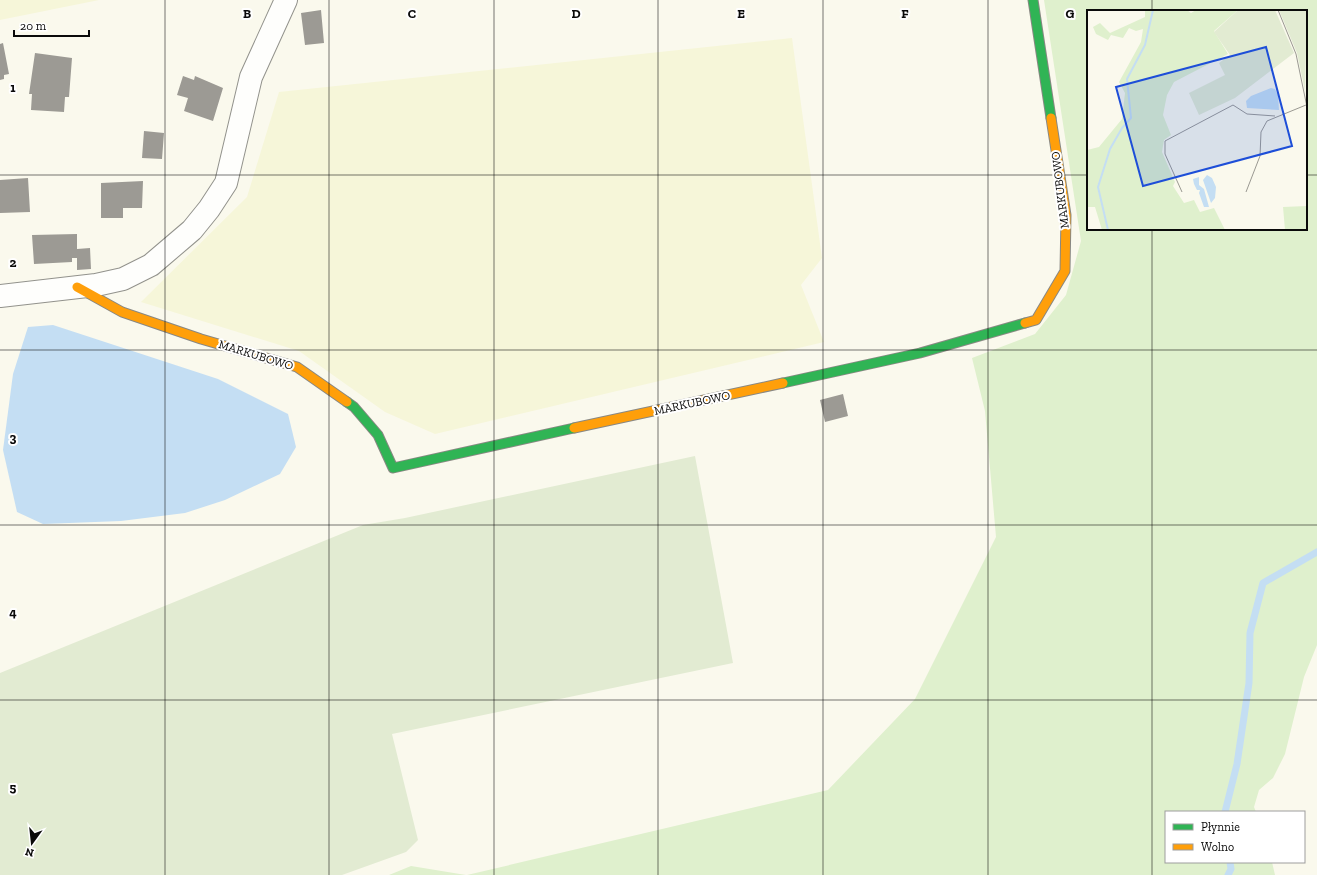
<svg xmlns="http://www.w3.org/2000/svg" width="1317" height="875" viewBox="0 0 1317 875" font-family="'Zilla Slab',serif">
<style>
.farmland{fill:#f6f6d9}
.green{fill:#dff0cd;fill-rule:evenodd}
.cemetery{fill:#e2ebd2}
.water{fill:#c4def3}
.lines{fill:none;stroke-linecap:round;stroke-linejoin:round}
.stream{stroke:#c4def3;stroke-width:7}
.building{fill:#9c9a94}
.street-casing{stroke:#92928c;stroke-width:24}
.fast-casing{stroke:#898883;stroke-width:11}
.slow-casing{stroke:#898883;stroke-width:11}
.street{stroke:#fefefc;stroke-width:22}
.fast{stroke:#30b455;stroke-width:9}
.slow{stroke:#ff9f0a;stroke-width:9}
.grid{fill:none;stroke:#0a0a0a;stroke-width:1;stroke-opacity:0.55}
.labels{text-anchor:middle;stroke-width:4;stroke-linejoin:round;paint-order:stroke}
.street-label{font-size:12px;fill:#0a0a0a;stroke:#fff}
.inset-river{fill:none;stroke:#c4def3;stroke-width:2}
.inset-road{fill:none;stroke:#9a9992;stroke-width:1}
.view{fill:#1d4ed8;fill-opacity:0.15;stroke:#1d4ed8;stroke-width:2}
.inset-edge{fill:none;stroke:#0a0a0a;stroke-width:2}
.grid-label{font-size:13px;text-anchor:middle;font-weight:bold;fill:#0a0a0a;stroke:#fff;stroke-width:4;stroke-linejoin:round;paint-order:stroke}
</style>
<rect width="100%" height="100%" fill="#faf9ed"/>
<path class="farmland" d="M0 0H99L0 20Z
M792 38 822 258 801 285 824 342 435 434 385 412 299 351 141 302 247 197 279 92Z"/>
<path class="green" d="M1044 0H1317V645L1304 677 1285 754 1273 778 1259 790 1254 807 1256 812H1166V862H1272L1275 875H467L828 790 915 699 996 537 985 411 972 358 1035 334 1066 295 1081 241ZM1088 11H1306V229H1088Z
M411 866 466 875H389Z"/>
<path class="cemetery" d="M695 456 733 663 392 734 418 840 406 852 342 875H0V673L363 525 405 518Z"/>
<path class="water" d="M53 325 218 379 288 414 296 447 280 474 225 500 185 513 121 521 43 524 17 512 3 450 13 374 28 327Z"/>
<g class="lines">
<path class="stream" d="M1225 812 1237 764 1249 683 1250 633 1263 583 1317 552
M1228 875 1231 869 1230 862"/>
</g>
<path class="building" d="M321 10 324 43 305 45 301 13Z
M3 43 9 74 4 75V79L0 80V44Z
M35 53 72 58 69 97H65L64 112 31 110 32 94H29Z
M183 76 194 80 195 76 223 88 213 121 184 111 188 98 177 95Z
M144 131 164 133 162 159 142 158Z
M28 178 30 212 0 213V180Z
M143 181 142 208H123V218H101V183Z
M77 234V258H72V262L34 264 32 235Z
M90 248 91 269 77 270V249Z
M843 394 848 416 825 422 820 400Z"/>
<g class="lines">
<defs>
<path id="street" d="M0 296 96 285 123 279 151 265 192 230 209 209 226 183 251 77 286 0"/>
<path id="fast" d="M1033 0 1051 118
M783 383 920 353 1025 323
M347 402 354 407 378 435 393 468 574 428"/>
<path id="slow" d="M77 287 122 312 201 339 297 367 347 402
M1025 323 1036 320 1065 271 1066 215 1051 118
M574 428 783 383"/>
</defs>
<use href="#street" class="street-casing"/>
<use href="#fast" class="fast-casing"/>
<use href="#slow" class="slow-casing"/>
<use href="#street" class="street"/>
<use href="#fast" class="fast"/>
<use href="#slow" class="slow"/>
</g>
<path class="grid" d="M165 0V875M329 0V875M494 0V875M658 0V875M823 0V875M988 0V875M1152 0V11M0 175H1088M1306 175H1317M1152 229V875M0 350H1317M0 525H1317M0 700H1317"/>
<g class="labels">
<g class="street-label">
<text transform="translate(1060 190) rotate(-97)" y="4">MARKUBOWO</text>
<text transform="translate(256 355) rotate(17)" y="4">MARKUBOWO</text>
<text transform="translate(692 403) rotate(-12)" y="4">MARKUBOWO</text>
</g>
</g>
<g transform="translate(1087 10)">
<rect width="220" height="220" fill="#faf9ed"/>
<path d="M58 0H100L104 3 109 0H151L127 21 141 44 87 72 80 85 76 105 84 125 77 130 75 142 88 172 86 176 97 193 107 190 113 202 127 198 138 220H15L8 197H0V140L12 137 35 109 38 83 32 72 54 32 56 19 49 21 42 18 36 28 24 25 21 30 9 24 6 17 13 13 23 23 58 7ZM220 196V220H198L196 197Z" fill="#dff0cd"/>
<path d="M151 0H188L207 43 148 88 112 105 102 83 138 65 132 53 143 45 127 22ZM192 0H220L218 81 210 43Z" fill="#e2ebd2"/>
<path d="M184 78 188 79 191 85 192 100 160 98 159 91 164 86ZM120 165 125 168 129 177 128 188 124 193 116 170ZM112 167V175L117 179 122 197H117L112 183 113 180H110L107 174 106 169Z" fill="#c4def3"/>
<path class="inset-river" d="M21 220 11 177 23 139 35 118 44 108 40 69 58 35 66 0"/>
<path class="inset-road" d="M191 0 209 44 220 97M95 182 78 144V131L146 95 160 104 188 106M159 182 173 146 174 122 180 111 219 95"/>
<path class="view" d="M179 37 205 136 56 176 29 77Z"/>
<rect width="220" height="220" class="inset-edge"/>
</g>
<g class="grid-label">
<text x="247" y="18">B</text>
<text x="412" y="18">C</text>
<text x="576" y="18">D</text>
<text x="741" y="18">E</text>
<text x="905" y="18">F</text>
<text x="1070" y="18">G</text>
<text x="13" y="92">1</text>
<text x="13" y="267">2</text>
<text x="13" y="442">3</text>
<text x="13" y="617">4</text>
<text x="13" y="792">5</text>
</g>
<rect x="1165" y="811" width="140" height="52" fill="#ffffff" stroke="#9d9d9d"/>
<rect x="1173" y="824" width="20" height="6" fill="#30b455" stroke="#9d9d9d"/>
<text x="1201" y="831" font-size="12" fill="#0a0a0a">Płynnie</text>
<rect x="1173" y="844" width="20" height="6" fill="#ff9f0a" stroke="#9d9d9d"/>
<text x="1201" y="851" font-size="12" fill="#0a0a0a">Wolno</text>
<g transform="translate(32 843) rotate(195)" stroke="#ffffff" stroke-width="3" paint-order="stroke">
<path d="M0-3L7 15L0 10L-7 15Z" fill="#0a0a0a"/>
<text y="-6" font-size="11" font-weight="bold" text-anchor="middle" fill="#0a0a0a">N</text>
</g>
<path d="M14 30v6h75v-6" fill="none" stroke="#0a0a0a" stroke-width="2"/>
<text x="20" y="30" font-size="12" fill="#0a0a0a" stroke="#ffffff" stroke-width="3" paint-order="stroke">20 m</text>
</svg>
